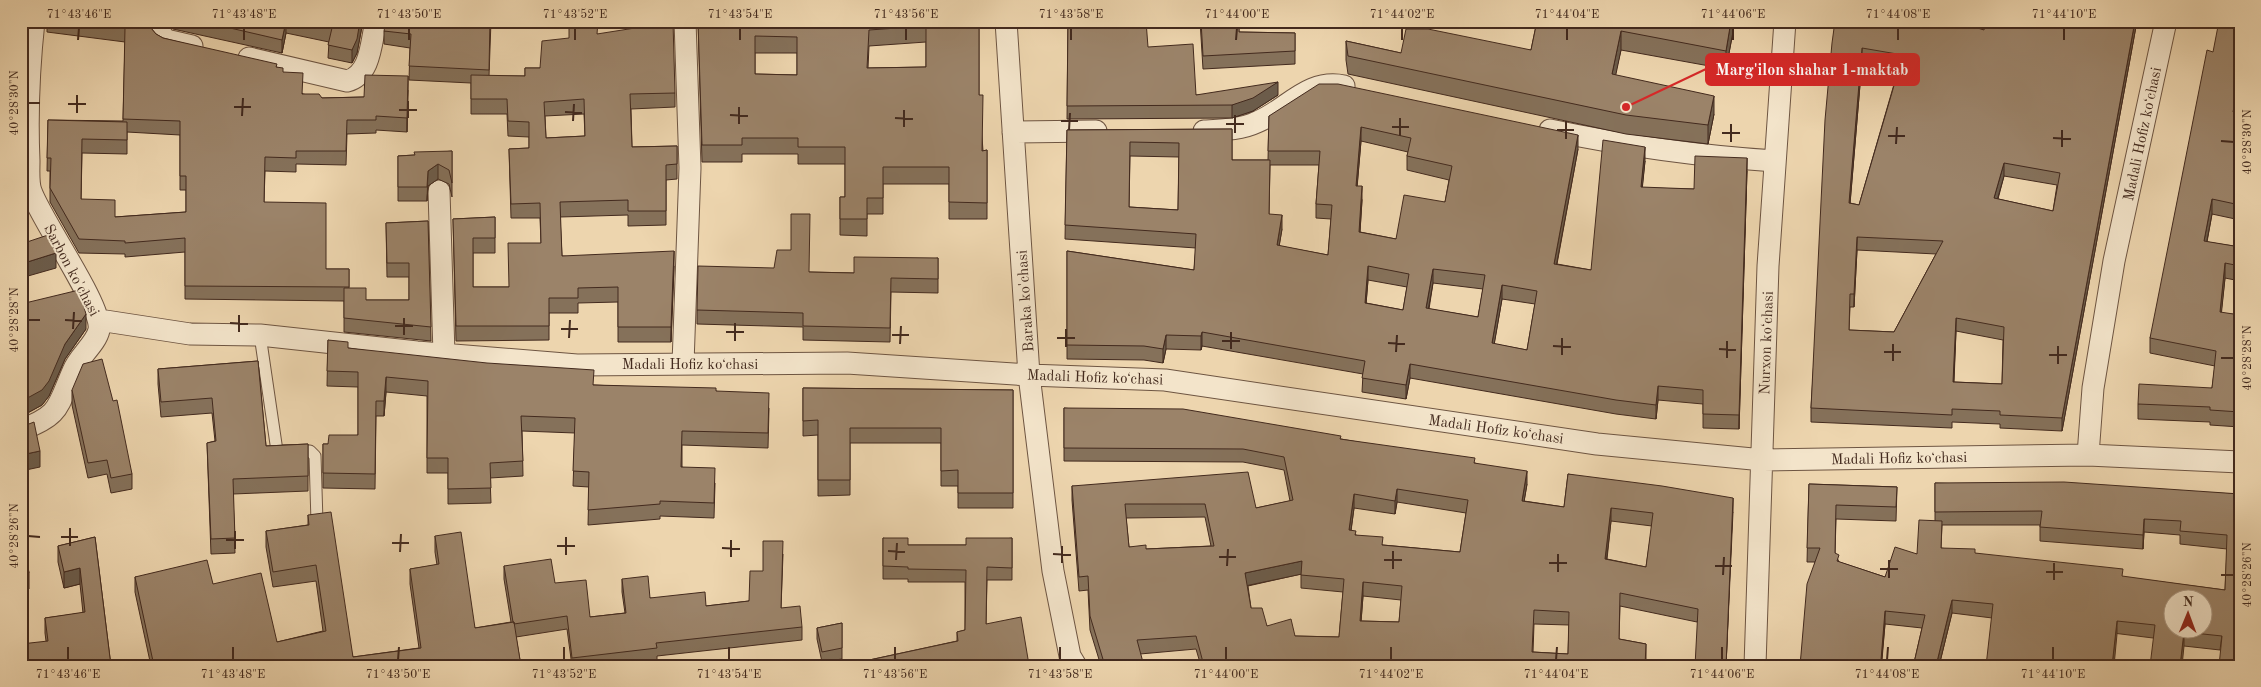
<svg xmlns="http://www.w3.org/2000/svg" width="2261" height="687" viewBox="0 0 2261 687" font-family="'Old Standard TT',serif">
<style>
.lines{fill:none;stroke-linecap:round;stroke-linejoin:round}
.service-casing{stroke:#6e5542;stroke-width:13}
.minor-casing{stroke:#6e5542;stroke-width:23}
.service{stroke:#f3e4ca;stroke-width:11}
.minor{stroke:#f3e4ca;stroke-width:21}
.wall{fill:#85715a;stroke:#432a1e;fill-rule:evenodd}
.shaded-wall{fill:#6c5c4a;stroke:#432a1e}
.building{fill:#9b8369;stroke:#432a1e;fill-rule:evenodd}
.ticks{fill:none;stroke:#432a1e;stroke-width:2}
.labels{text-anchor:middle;stroke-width:4;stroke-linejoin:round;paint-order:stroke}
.street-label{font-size:15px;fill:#432a1e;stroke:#f3e4ca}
.leader{fill:none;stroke:#d62828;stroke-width:2}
.callout-dot{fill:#d62828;stroke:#f3e4ca;stroke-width:2}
.callout{fill:#d62828;stroke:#d62828;stroke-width:2}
.callout-label{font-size:16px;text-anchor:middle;font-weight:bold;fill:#fff}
.neatline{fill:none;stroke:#432a1e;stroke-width:2}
.ticks-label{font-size:12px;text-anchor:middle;fill:#432a1e}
</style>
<rect width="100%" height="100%" fill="#edd5ae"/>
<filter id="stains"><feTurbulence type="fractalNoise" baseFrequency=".004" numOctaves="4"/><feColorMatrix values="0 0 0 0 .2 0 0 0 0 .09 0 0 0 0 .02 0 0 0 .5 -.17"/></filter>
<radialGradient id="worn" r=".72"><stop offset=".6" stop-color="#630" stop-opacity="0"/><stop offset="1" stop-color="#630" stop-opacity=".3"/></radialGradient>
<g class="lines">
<defs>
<path id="service" d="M260 335 277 451H310L315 456 317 522"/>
<path id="minor" d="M150 21 166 40 192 46
M1006 21 1029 375 1053 571 1070 656 1076 666
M249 58 347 81C371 75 371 42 376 21
M1550 130C1626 146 1697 156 1775 161
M1204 131C1222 130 1240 130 1257 122 1287 110 1308 78 1344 86
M1013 132 1096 131
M439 191 444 354
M99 320 190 334 260 335 417 352 577 365 847 363 1029 375 1165 380 1597 444 1763 460 2088 455 2240 462
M683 364 690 168 685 21
M21 430C61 415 57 407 73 371 78 357 96 344 99 330 103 307 41 220 31 191 28 183 29 170 29 161 27 115 29 67 34 21
M2088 455 2093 388 2114 261 2166 21
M1755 666 1768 266 1785 21"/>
</defs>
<use href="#service" class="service-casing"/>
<use href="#minor" class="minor-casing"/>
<use href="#service" class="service"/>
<use href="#minor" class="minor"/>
</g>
<path class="wall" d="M47 21H145L156 34 163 38 277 67 283 72 303 94 322 98 364 97 408 90 407 132 376 130V133L347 134 346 165 296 164V172L265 171 264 202 326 269H349V288L366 300H409V277H387L386 223 428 221 431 341 344 332V301L185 299V252L125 257V254L79 253 50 202V171H47L48 120 123 121 125 42 47 32ZM127 132 180 135V190H186V212L115 217 81 200 82 153 127 154Z
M166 21H363L357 53 352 63 328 58 329 42 286 33 282 53 173 29Z
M491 21 489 76H525V68H540L598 34 675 93V107L631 109 632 147 677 146V179L666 180V225L628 226V215L560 217 562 256 674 266 671 342H618V302L578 303V313H549V340L456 341 453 219 495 217V253H473V287H509L541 243 540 218H511L509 149 529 148V137L508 136 507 114H471V83L409 80 410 48 384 44V31ZM584 114 585 136 546 138 545 116Z
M698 21H979V95L983 151 987 150V219H949V184H883V214H867V236L840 235V197H845V164H798V154H742V162H702ZM926 42V67L868 68 869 46ZM755 53H797V75L755 74Z
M1068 21 1148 47 1196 95H1278L1253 111 1232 118 1067 119Z
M1200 21H1239V32L1295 33V64L1203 69Z
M1386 21H1441L1440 28Z
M1537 21H1735L1726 69 1621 50 1615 75 1714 114 1708 144 1626 134 1348 74 1346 60V41L1401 53 1531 50Z
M1835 21 1984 30 2137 21 2062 431 2000 428V424L1952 422V428L1811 422V408ZM1862 61 1899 67 1859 205 1850 203ZM2004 176 2057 185 2053 211 1998 199ZM1857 250 1936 254 1894 332 1849 330 1850 307H1854ZM1956 331 2003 340 2002 384 1954 382Z
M2235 113 2240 114V220L2212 214 2207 242 2240 247V281L2225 278 2221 313 2240 315V427L2210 425V422L2138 419V404L2212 388 2215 366 2150 353V338Z
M1269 116 1578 149 1557 264 1591 270 1645 161 1642 188 1694 189 1747 171 1739 429 1703 428V404L1658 400 1656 419 1616 414 1410 378 1406 399 1362 392 1363 374 1202 346 1201 350 1166 349 1163 363 1144 360 1067 359V251L1194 270 1196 248 1065 239 1067 130 1232 129V160H1268ZM1361 141 1408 152 1407 156V170L1449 180 1445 202 1396 239 1360 232 1362 200 1357 186ZM1130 156 1179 157 1178 210 1129 207ZM1270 165H1319L1316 204V218L1331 219 1328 255 1279 246 1282 229 1269 214ZM1368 280 1407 287 1403 310 1366 303ZM1433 283 1483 289 1478 317 1429 309ZM1502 299 1535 304 1527 350 1494 344Z
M452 151V197L449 184 438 179 428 186 427 201H398V156L414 155Z
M938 258V293L891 292 890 342 803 340V327L697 324V310L809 272 854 273Z
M21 304 86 329 65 359 49 396 42 405 22 416 21 414Z
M328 340 348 348 594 385 716 391 769 408 768 448 682 445V467L715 483 714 518 660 516V519L588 525 589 487 573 486 575 433 522 431 523 476 490 478 491 503 448 504V473H427V396L386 392 384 416H376L375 489 323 488V444H328L358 435V387L327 386Z
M258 361 266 446 308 444V491L233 494 235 553 211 554 207 443 215 441 212 413 161 417 158 384V369Z
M803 388 1013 390V508H958V486H941V443H850V495L818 496V435L803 436Z
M72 390 132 474V489L111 493 107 474 88 478 72 405Z
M1064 408 1341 439 1475 463 1527 484 1524 501 1564 507 1568 474 1733 512 1697 622 1620 606 1619 639 1646 644V666H1201L1196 649 1140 654 1144 666H1101L1090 630 1088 590 1079 591 1072 500V486L1256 508 1290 501 1284 470 1243 462 1064 461ZM1397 502 1466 513 1460 552 1383 545 1356 535 1351 531 1354 508 1395 514ZM1205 517 1211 546 1146 549 1129 547 1126 518ZM1611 521 1652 526 1646 567 1607 559ZM1301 574V588L1343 592 1339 637 1295 636 1267 626 1251 608 1248 586ZM1363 596 1401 600 1399 622 1361 621ZM1534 624 1569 625 1568 654 1533 652Z
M1935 483 2240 494 2220 650 2184 646 2153 638 1952 613 1939 666H1800L1815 562H1807L1809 484 1897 487 1896 521 1836 519 1835 553 1839 562 1885 577 1917 554 1935 521ZM1942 525H2040V541L2143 549 2144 532 2180 535V544L2227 549 2225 590 2123 577 1941 548ZM1885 624 1922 628 1914 663 1882 660Z
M308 515 353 657 419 648 410 584V569L437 565 435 552V536L475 628 511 622 504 579V566L555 583 590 617 625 613 622 592V579L650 598 706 606 749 601 763 571 783 554 781 608 802 627V640L657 656V661L619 666H572L567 629 516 637 521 666H151L135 592V577L213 584 277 642 323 631 316 581 273 587 266 547V531L308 525Z
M21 528 29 573V589L21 590Z
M95 537 111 666 46 641 45 633V618L83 613 80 584 64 588 58 562V546Z
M883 538 908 545H966L1012 538V580H987L986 624 1029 666H860V662L957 641V632L965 630V582H908V579H883Z
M842 623V659L822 662 817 639V628Z"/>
<path class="shaded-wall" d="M286 21V33L282 53V40Z
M360 21H363L357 53 352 63V50Z
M1731 21H1735L1726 69V51Z
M2135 21H2137L2062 431V418Z
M1621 31V50L1612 93V74Z
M1862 48V61L1849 216V203Z
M408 76V90L407 132V118Z
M2240 76V91L2233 127V112Z
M1278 82V95L1253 111 1232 118V105Z
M1714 96V114L1708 144V125Z
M1361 127V141L1356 200V186Z
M1578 135V149L1554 278V264Z
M1645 147V161L1641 201V187Z
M1747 158V171L1739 429V415Z
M2004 163V176L1994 211V198Z
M438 164V179L428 186 427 201 428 171Z
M1362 186V200L1359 246V232Z
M2212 199V214L2204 256V241Z
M1282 215V229L1277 259V245Z
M1857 237V250L1854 307V294Z
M674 251V266L671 342V327Z
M56 253V268L21 278V264Z
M2225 263V278L2220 327V312Z
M1368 266V280L1365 317V303Z
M1433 269V283L1426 322V308Z
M1502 285V299L1492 357V343Z
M86 314V329L65 359 49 396 42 405 22 416V401L65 344Z
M1956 318V331L1953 395V382Z
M1202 332V346L1201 350V336Z
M1166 335V349L1163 363V349Z
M1410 364V378L1406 399V385Z
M386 377V392L384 416V401Z
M1658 386V400L1656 419V405Z
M40 451V467L21 471V455Z
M1527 471V484L1522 514V501Z
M1397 489V502L1395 514V501Z
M1354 494V508L1349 544V530Z
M1733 498V512L1726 666Z
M1611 508V521L1605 572V559Z
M2144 519V532L2143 549V535Z
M1302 561V574L1245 586V573Z
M80 568V584L64 588V572Z
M1363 582V596L1360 635V621Z
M1952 600V613L1939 666H1936Z
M1885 611V624L1881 666Z
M2117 621V634L2114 666H2112Z
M2184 632V646L2182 666H2180Z"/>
<path class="building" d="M70 21H145L156 34 163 38 277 64 276 67 283 68V72L303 73 302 94H319L322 98 364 97 365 75 408 76 407 118 376 116V120H347L346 151H296V158L265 157 264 202 326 203V269H349V287L185 286V238L125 243V241L79 239 50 188 51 158H47L48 120 127 122V140L82 139 81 199 115 200V217L186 212V176H180V121L123 119 125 28Z
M200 21H286L282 40Z
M297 21H360L357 39 352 50 328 45 332 28Z
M386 21H490L489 70 409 66 411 34 384 31Z
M569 21H598L597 34 673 22 675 93 630 94 632 147 677 146V164L666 165V211H628V200L560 202 562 256 674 251 671 327H618V287L578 288V298H549V326H456L453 219 495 217V238H473V287H509L508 243H541L540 203 511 204 509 149 529 148V122L508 121 507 99H471V75L525 76V68H540L542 41 569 38ZM584 99 585 136 546 138 544 102Z
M698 21H979V95H983L982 151 987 150V203L949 202V167H883V198H867V219H840V197H845V147H798V138H742V145H702ZM926 26V67L867 68 869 30ZM755 36 797 37V75L755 74Z
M1068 21H1146L1148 47 1193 44 1196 95 1278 82 1253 98 1232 105 1067 106Z
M1201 21H1239V32L1295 33V51L1203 56Z
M1537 21H1731L1726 51 1621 31 1612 74 1714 96 1708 125 1626 115 1348 56 1346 41 1401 53 1406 29H1428L1531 50Z
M1835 21H1955L1984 30 1986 21H2135L2062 418 2000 415V411L1952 409V415L1811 408 1825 120 1832 43ZM1862 48 1903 55 1859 205 1849 203ZM2004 163 2060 173 2053 211 1994 198ZM1857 237 1943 241 1894 332 1849 330 1850 294H1854ZM1956 318 2004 327 2002 384 1953 382Z
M2219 21H2240V76L2233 112 2240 114V205L2212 199 2204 241 2240 247V266L2225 263 2220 312 2240 315V412L2210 410V407L2138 404 2139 384 2212 388 2216 351 2150 338 2207 50 2213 52Z
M1319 84H1338L1578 135 1554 264 1591 270 1603 140 1645 147 1641 187 1694 189 1695 156 1747 158 1739 415 1703 414V390L1658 386 1656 405 1616 400 1410 364 1406 385 1362 378 1365 361 1202 332 1201 336 1166 335 1163 349 1144 346 1067 345V251L1194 270 1196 234 1065 225 1067 130 1232 129V160H1270L1269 214 1282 215 1277 245 1328 255 1332 205 1316 204 1320 151H1268L1269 116ZM1361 127 1411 138 1407 156 1452 166 1445 202 1404 195 1396 239 1359 232 1362 186H1356ZM1130 142 1179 143 1178 210 1129 207ZM1368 266 1409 274 1403 310 1365 303ZM1433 269 1485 275 1478 317 1426 308ZM1502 285 1537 291 1527 350 1492 343Z
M452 151V183L449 170 438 164 428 171 427 187H398V156L415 155 414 152Z
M791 214H810L809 272 854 273V257L938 258V279L891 278 890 328 803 326V313L697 310 698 266 774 268 777 250H791Z
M428 221 431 327 344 318V288H366V300H409V263H387L386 223Z
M48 235 56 253 21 264V244Z
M79 290 86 314 65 344 49 381 42 390 22 401 21 399V304Z
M328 340 348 342V348L487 363 594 370 593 385 716 388V391L769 393 768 433 682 431 681 467 715 468 714 503 660 501V504L588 510 589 472 573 471 575 418 521 416 523 461 490 463 491 488 448 489V458H427L428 381 386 377 384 401H376L375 474 323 473V444H328L329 435H358V372L327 371Z
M102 359 113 401 117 400 132 474 111 478 107 460 88 463 72 390 83 364Z
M258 361 266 446 308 444V476L233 479 235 538 211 539 207 443 216 441 212 398 161 402 158 369Z
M803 388 1013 390V493H958V470L941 471V428H850V480H818V420L803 421Z
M1064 408 1183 409 1341 436 1340 439 1475 458 1474 463 1527 471 1522 501 1564 507 1568 474 1662 486 1733 498 1726 666H1695L1698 609 1620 593 1619 639 1646 644 1645 666H1204L1196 636 1137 640 1144 666H1105L1090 616 1088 576 1079 577 1072 486 1248 472 1256 508 1293 500 1284 457 1243 449 1064 448ZM1397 489 1468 500 1460 552 1382 545 1383 537 1355 535 1356 531 1349 530 1354 494 1395 501ZM1125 504H1205L1214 546 1146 549V545L1129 547ZM1611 508 1653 513 1646 567 1605 559ZM1302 561 1301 575 1344 579 1339 637 1295 636 1291 619 1267 626 1262 608H1251L1245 573ZM1363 582 1402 586 1399 622 1360 621ZM1534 610 1569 612 1568 654 1532 652Z
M34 422 40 451 21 455V427Z
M2064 482 2240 494V666H2219L2222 636 2184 632 2180 666H2150L2155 625 2117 621 2112 666H1986L1993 604 1952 600 1936 666H1800L1807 584 1820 548H1807L1809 484 1897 487 1896 507 1836 505 1835 553 1839 555 1837 561 1885 577 1895 547 1917 554 1919 520 1942 521 1941 548 1975 549V553L2123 569 2122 576 2225 590 2227 535 2180 531 2181 521 2144 519 2143 535 2040 527 2042 511 1935 512V483ZM2174 600H2204V630H2174ZM1885 611 1925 615 1914 663 1881 660Z
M331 512 353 657 421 648 410 569 439 564 435 536 461 532 475 628 514 622 521 666H154L135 577 207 560 213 584 261 573 277 642 326 631 316 565 273 572 266 531 309 525 308 515Z
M21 528 29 573 21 574Z
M95 537 111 666H21V644L48 641 45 618 85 612 80 568 64 572 58 546Z
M883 538H908V545H966V538H1012V568L987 567 986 624 1021 617 1029 665 1027 666H861L860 662 958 641 957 632 965 630 966 570 908 569V567L883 566Z
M763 541H783L781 608 800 606 802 627 656 643 657 648 572 658 567 616 514 624V622H513L504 566 551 559 555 583 586 580 590 617 626 613 622 579 648 576 650 598 705 592 706 606 749 601 750 571H763Z
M842 623V648L822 652 817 628Z"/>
<path class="ticks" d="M78 40 79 28M244 40V28M409 40V28M575 40V28M740 40V28M906 40V28M1071 40V28M1236 40 1237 28M1402 40V28M1567 40V28M1733 40V28M1898 40V28M2064 40V28M28 103H40M68 104H86M234 107H251M399 110H417M565 112 582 113M77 113V95M730 115 748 116M242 116 243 98M408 118V101M895 118 913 119M573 121 574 104M1061 121H1078M739 124V107M1226 124H1244M904 127V110M1392 127H1409M1069 130 1070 113M1557 130H1574M1235 133V115M1722 133H1740M1400 136V118M1888 136H1905M2053 138 2071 139M1566 139V121M2221 141 2234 142M1731 142V124M1896 144 1897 127M2062 147V130M28 320H40M65 320 82 321M230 323 248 324M395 326H413M73 329 74 312M561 329H578M239 332V315M726 332H744M404 335V318M892 335H909M569 338 570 320M1057 338H1075M735 341V323M1222 341H1240M1388 343 1405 344M900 344 901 326M1553 346 1571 347M1066 347V329M1231 349V332M1719 349 1736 350M1396 352 1397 335M1884 352H1901M1562 355V338M2049 355H2067M1727 358V341M2221 358H2234M1893 361V344M2058 364V346M28 536 40 537M61 537H78M226 540H244M392 543H409M70 546V528M557 546H575M722 548 740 549M235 549V531M888 551 905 552M400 552 401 534M1053 554 1071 555M566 555V537M731 557V540M1219 557H1236M896 560 897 543M1384 560H1402M1062 563V546M1549 563H1567M1227 566 1228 549M1715 566H1732M1393 569V551M1880 569H1898M1558 572V554M2046 572H2063M1723 575 1724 557M2221 575H2234M1889 578V560M2054 580V563M68 660V647M233 660V647M398 660 399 647M564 660V647M729 660V647M895 660V647M1060 660V647M1226 660V647M1391 660V647M1556 660 1557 647M1722 660V647M1887 660 1888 647M2053 660V647"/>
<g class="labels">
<g class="street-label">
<text transform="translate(2142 134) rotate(-78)" y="5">Madali Hofiz koʻchasi</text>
<text transform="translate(72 270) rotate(62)" y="5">Sarbon ko'chasi</text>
<text transform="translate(1025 301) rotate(-94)" y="5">Baraka ko'chasi</text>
<text transform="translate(1766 343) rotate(-88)" y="5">Nurxon koʻchasi</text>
<text x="690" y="369">Madali Hofiz koʻchasi</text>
<text transform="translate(1095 377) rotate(2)" y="5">Madali Hofiz koʻchasi</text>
<text transform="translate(1496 429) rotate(8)" y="5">Madali Hofiz koʻchasi</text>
<text transform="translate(1899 458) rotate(-1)" y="5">Madali Hofiz koʻchasi</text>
</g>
</g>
<path class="leader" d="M1626 107L1706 69"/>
<circle class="callout-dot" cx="1626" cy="107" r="5"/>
<rect class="callout" x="1706" y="54" width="213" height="31" rx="5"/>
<g class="callout-label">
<text x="1812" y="75">Marg'ilon shahar 1-maktab</text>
</g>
<rect width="2261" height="687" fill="none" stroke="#edd5ae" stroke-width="55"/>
<g transform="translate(2188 614) rotate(1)"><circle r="24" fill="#f3e4ca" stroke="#ad9a85"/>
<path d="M0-4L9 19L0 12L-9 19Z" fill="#8f2418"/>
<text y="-8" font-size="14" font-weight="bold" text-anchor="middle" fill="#432a1e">N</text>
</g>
<rect x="28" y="28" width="2206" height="632" class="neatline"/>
<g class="ticks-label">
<text x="79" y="18">71°43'46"E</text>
<text x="244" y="18">71°43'48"E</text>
<text x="409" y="18">71°43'50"E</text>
<text x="575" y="18">71°43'52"E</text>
<text x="740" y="18">71°43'54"E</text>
<text x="906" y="18">71°43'56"E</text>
<text x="1071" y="18">71°43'58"E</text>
<text x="1237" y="18">71°44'00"E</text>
<text x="1402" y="18">71°44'02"E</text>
<text x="1567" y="18">71°44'04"E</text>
<text x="1733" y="18">71°44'06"E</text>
<text x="1898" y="18">71°44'08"E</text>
<text x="2064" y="18">71°44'10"E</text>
<text transform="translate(14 103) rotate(-90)" y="4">40°28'30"N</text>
<text transform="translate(2247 142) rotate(-90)" y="4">40°28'30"N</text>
<text transform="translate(14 320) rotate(-90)" y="4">40°28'28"N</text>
<text transform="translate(2247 358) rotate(-90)" y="4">40°28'28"N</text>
<text transform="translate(14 536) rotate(-90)" y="4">40°28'26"N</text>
<text transform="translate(2247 575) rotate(-90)" y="4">40°28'26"N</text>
<text x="68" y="678">71°43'46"E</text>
<text x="233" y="678">71°43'48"E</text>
<text x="398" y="678">71°43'50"E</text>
<text x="564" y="678">71°43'52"E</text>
<text x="729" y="678">71°43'54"E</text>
<text x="895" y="678">71°43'56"E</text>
<text x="1060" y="678">71°43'58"E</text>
<text x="1226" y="678">71°44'00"E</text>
<text x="1391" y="678">71°44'02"E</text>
<text x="1556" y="678">71°44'04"E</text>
<text x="1722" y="678">71°44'06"E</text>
<text x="1887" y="678">71°44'08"E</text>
<text x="2053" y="678">71°44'10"E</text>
</g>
<rect width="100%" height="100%" filter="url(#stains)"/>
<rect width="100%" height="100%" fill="url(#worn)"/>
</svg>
